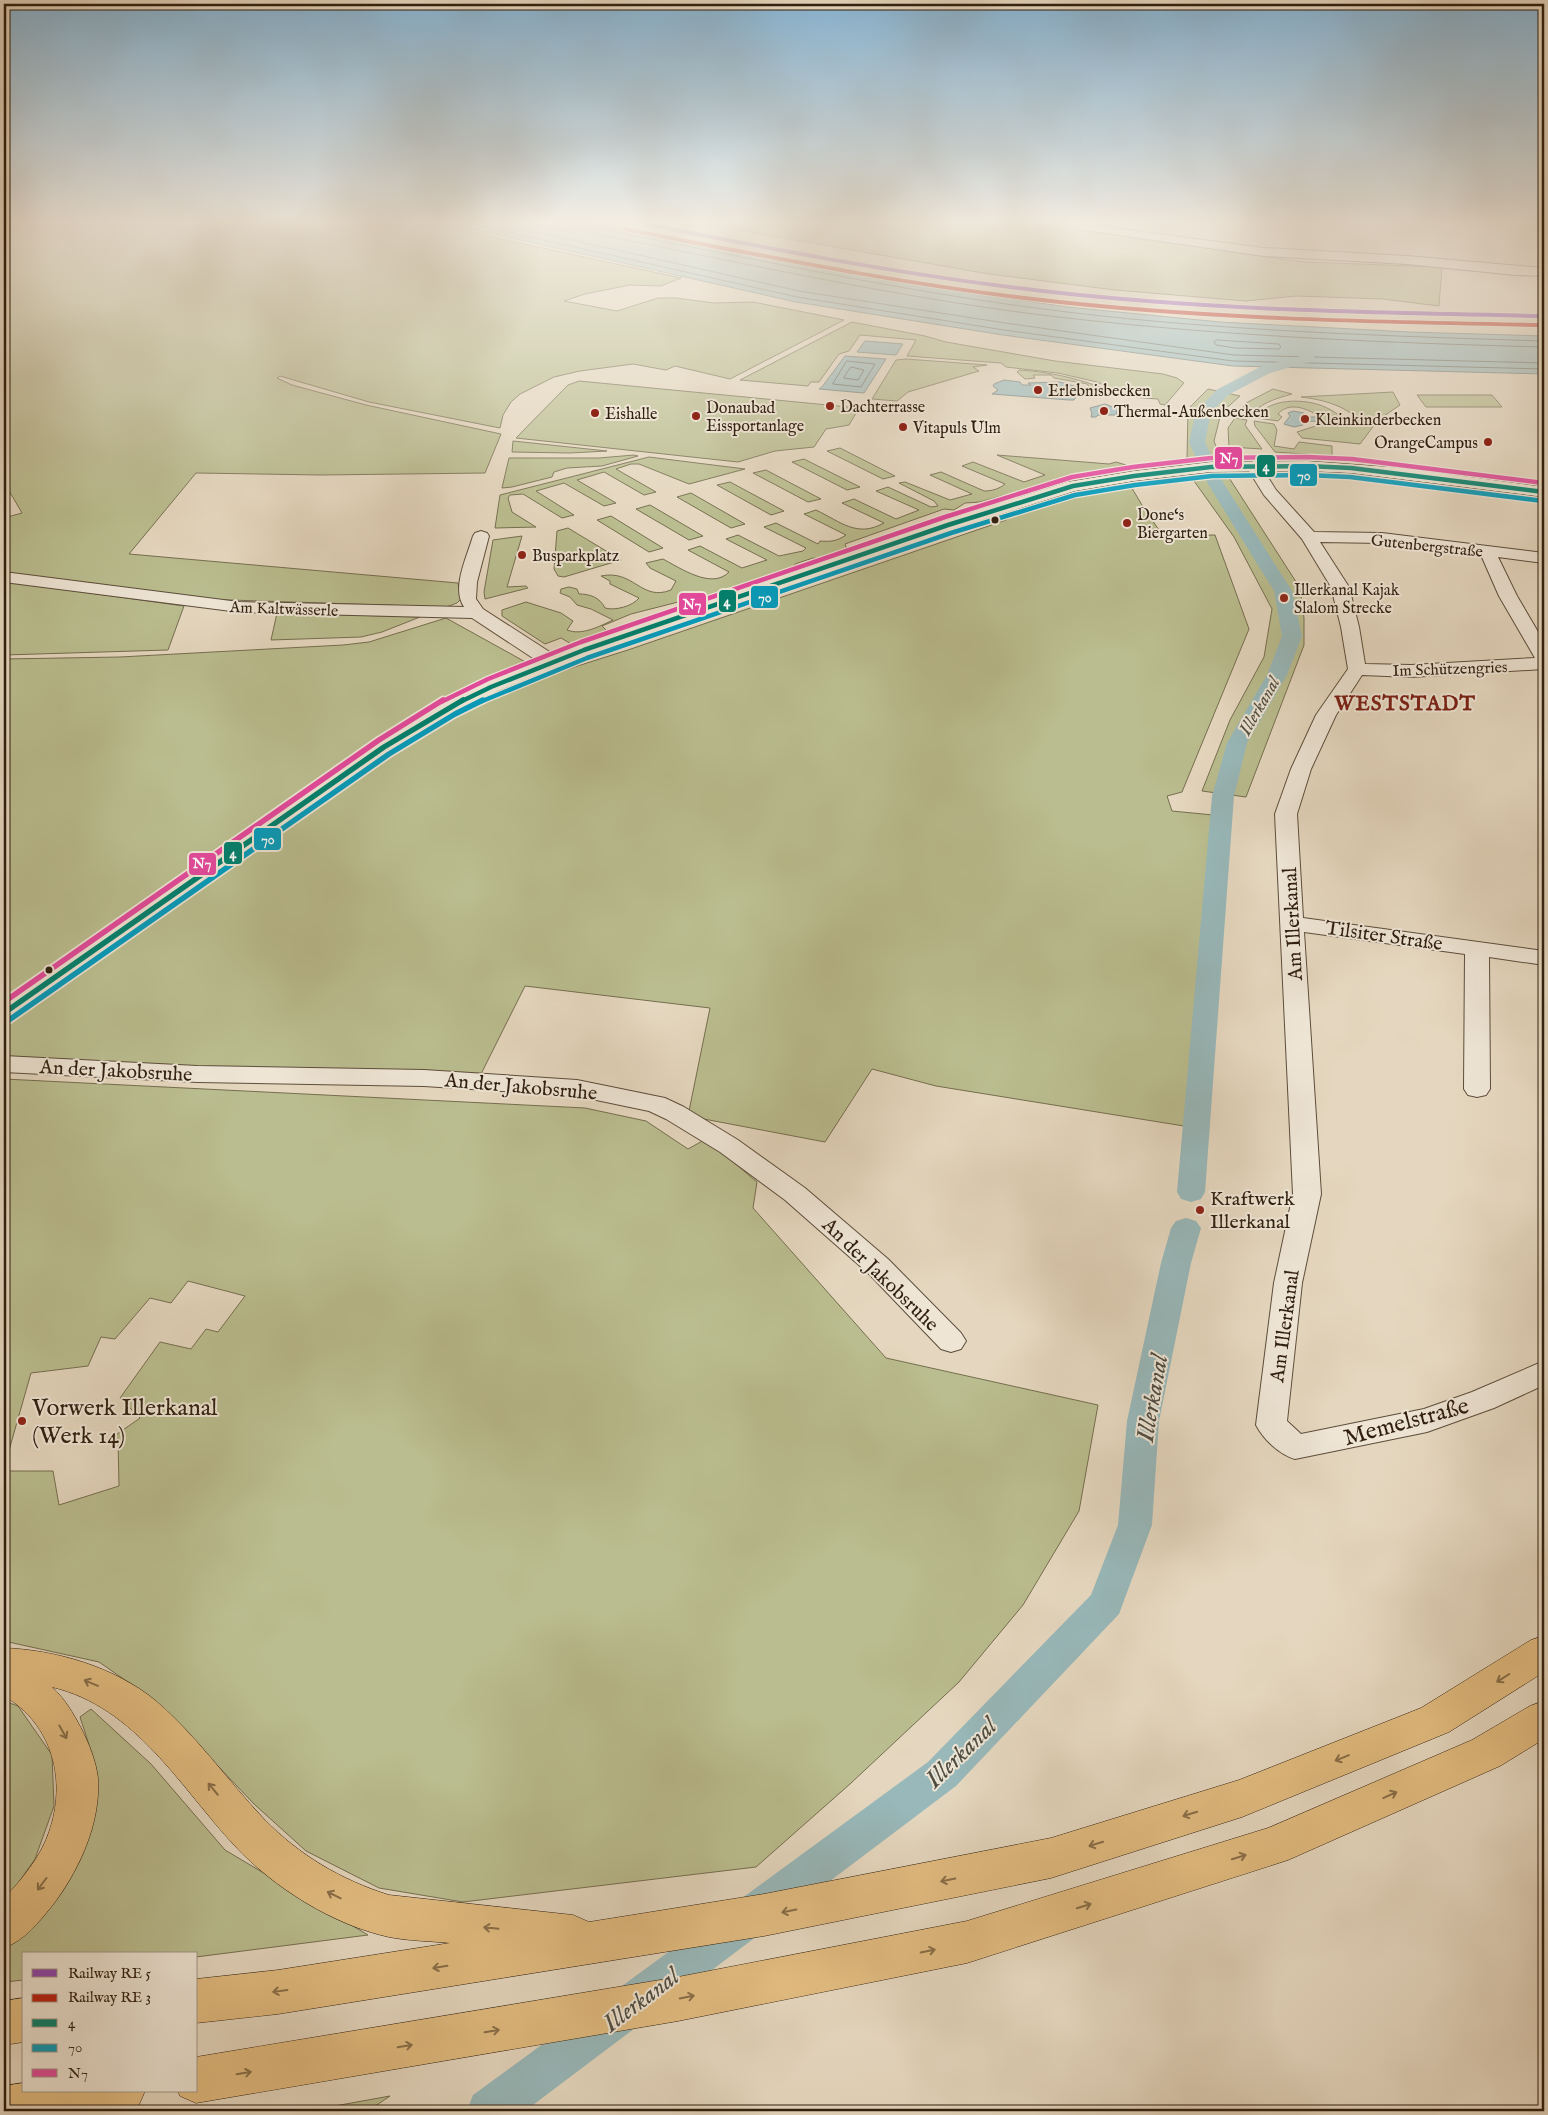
<svg xmlns="http://www.w3.org/2000/svg" width="1548" height="2115" viewBox="0 0 1548 2115" font-family="'IM FELL English',serif">
<style>
.green{fill:#babd8f;stroke:#756e4f}
.water{fill:#98b8ba;stroke:#6e7b76}
.lines{fill:none;stroke-linecap:round;stroke-linejoin:round}
.shore{stroke:#646c64;stroke-width:1}
.canal{fill:#98b8ba;fill-rule:evenodd}
.street-casing{stroke:#5d4d3b;stroke-width:2}
.secondary-casing{stroke:#301f0f;stroke-width:1}
.highway-casing{stroke:#301f0f;stroke-width:1}
.street{fill:#eee5d5;fill-rule:evenodd}
.secondary{fill:#eee5d5;fill-rule:evenodd}
.highway{fill:#e2bc80;fill-rule:evenodd}
.bus-1-far1-casing{stroke:#eee5d5;stroke-width:7}
.bus-1-casing{stroke:#eee5d5;stroke-width:9}
.bus-2-far1-casing{stroke:#eee5d5;stroke-width:7}
.bus-2-casing{stroke:#eee5d5;stroke-width:9}
.bus-3-far1-casing{stroke:#eee5d5;stroke-width:7}
.bus-3-casing{stroke:#eee5d5;stroke-width:9}
.bus-1-far1{stroke:#01806d;stroke-width:4.5}
.bus-1{stroke:#01806d;stroke-width:5.5}
.bus-2-far1{stroke:#059bbb;stroke-width:4.5}
.bus-2{stroke:#059bbb;stroke-width:5.5}
.bus-3-far1{stroke:#e2499b;stroke-width:4.5}
.bus-3{stroke:#e2499b;stroke-width:5.5}
.rail-1-casing{stroke:#eee5d5;stroke-width:5.5}
.rail-2-casing{stroke:#eee5d5;stroke-width:5.5}
.rail-1{stroke:#8e44ad;stroke-width:4}
.rail-2{stroke:#bb1e10;stroke-width:4}
.oneway{stroke:#896e48}
.poi-dot{fill:#8f2418;stroke:#eee5d5;stroke-width:2}
.bus-dot{fill:#301f0f;stroke:#eee5d5;stroke-width:2}
.labels{text-anchor:middle;stroke-width:4;stroke-linejoin:round;paint-order:stroke}
.far-poi-label{font-size:16px;fill:#301f0f;stroke:#eee5d5;text-anchor:start}
.far-street-label{font-size:16px;fill:#301f0f;stroke:#eee5d5}
.far-water-label{font-size:18px;font-style:italic;fill:#4f4d42;stroke:#eee5d5}
.street-label{font-size:20px;fill:#301f0f;stroke:#eee5d5}
.poi-label{font-size:20px;fill:#301f0f;stroke:#eee5d5;text-anchor:start}
.far-district-label{font-size:21px;font-weight:bold;letter-spacing:1px;fill:#7a1f14;stroke:#eee5d5}
.near-poi-label{font-size:24px;fill:#301f0f;stroke:#eee5d5;text-anchor:start}
.near-street-label{font-size:24px;fill:#301f0f;stroke:#eee5d5}
.near-water-label{font-size:25px;font-style:italic;fill:#4f4d42;stroke:#eee5d5}
.line-badge{stroke:#eee5d5;stroke-width:2}
.badge-label{font-size:14px;text-anchor:middle;font-weight:bold;fill:#fff}
</style>
<rect width="100%" height="100%" fill="#e5d7bf"/>
<filter id="stains"><feTurbulence type="fractalNoise" baseFrequency=".004" numOctaves="4"/><feColorMatrix values="0 0 0 0 .2 0 0 0 0 .09 0 0 0 0 .02 0 0 0 .5 -.17"/></filter>
<radialGradient id="worn" r=".72"><stop offset=".6" stop-color="#630" stop-opacity="0"/><stop offset="1" stop-color="#630" stop-opacity=".3"/></radialGradient>
<path class="green" d="M4 220H413L681 278 661 286 630 285 585 294 564 301 617 311 658 298H676L714 303 753 302 844 320 730 379 675 366 666 370 633 364 580 371 554 377 520 394 511 402 503 415 500 428 369 402 280 376 277 378 292 385 366 405 501 434 485 473 321 475 196 473 129 554 458 583 461 599 457 603 446 607 199 599 4 573V518L22 513 4 482Z
M681 220H1016L1042 225 1304 262 1442 267 1439 306 1383 299 1296 296 1246 301 1115 290 989 274Z
M852 322 925 336 946 342 1055 361 1163 374 1177 378 1184 383 1165 405 1160 404 1158 399 1130 397 1097 382 1058 373 1006 367 1001 363 907 356 916 340 860 335 849 351 839 354 819 382H811L808 386 740 380Z
M906 359 987 365 973 367 979 371 908 392 897 401 872 399 896 360Z
M1019 370C1055 372 1089 381 1122 396L1090 393 1091 389 1087 384 1082 383 1054 378 1051 375H1033L1035 378 1025 379 1017 372Z
M579 381 859 408 849 425 826 429 814 447 775 451 738 462 516 438 568 385Z
M1208 389 1240 396 1221 413 1214 441 1226 473 1300 588 1304 618V645L1246 797 1202 791 1230 720 1264 657 1272 609 1234 537 1194 481 1187 458 1188 409Z
M1273 389 1292 394C1274 399 1261 403 1248 417L1237 416 1246 403Z
M1393 392 1400 405 1378 420 1360 444 1302 438 1297 432 1328 422C1315 413 1292 398 1278 414L1282 417 1278 421 1257 418C1261 414 1264 409 1268 407 1285 398 1313 400 1329 409 1345 417 1344 425 1363 425 1348 406 1325 400 1301 397Z
M1417 395H1492L1502 407H1426Z
M1235 418 1247 420 1245 425 1262 449 1229 447 1228 428Z
M1254 421 1274 424 1277 430 1274 446 1294 449 1299 442 1332 446V456L1275 452 1255 426Z
M513 441 607 451 570 453 512 452Z
M840 448 895 476 883 479 827 451Z
M634 455 638 456 602 466 567 468 554 472 552 477 512 487 502 488 509 458H599Z
M997 455 1109 464 1116 462 1126 465 1072 476 980 502 965 503 954 510 944 509 845 544 849 554 831 561 813 558 795 564 792 576 708 604 682 601 631 614 602 626 610 634 573 645 561 638 545 644 502 616V610L526 602 561 613 573 621 567 630C582 636 600 626 613 620L591 609 577 605 570 597 560 593 561 589 569 587 577 589 579 594C591 594 600 598 605 608 615 611 633 606 639 598L610 584V581L601 576C634 569 641 602 671 590L676 581 650 568 646 563 663 559C680 568 712 590 729 572L688 550 700 546 742 568 767 560 726 539 738 535 779 556 803 551 806 548 764 527 776 523 818 544 820 541C831 542 837 541 846 535L804 514 816 510C841 522 857 538 884 523L842 503 854 499 896 519 919 510 876 491 888 487 931 507 938 506 934 501 899 483 905 482 950 500 972 494 930 475 941 472 984 491C992 491 999 489 1005 484L962 466 973 462 1024 482 1045 475Z
M649 457 745 469 689 484 639 464H631L616 469 656 492 644 495 604 472 577 480 616 503 604 506 564 483 536 491 574 515 562 518 523 494 510 495 508 498 512 512 536 527 495 528 500 495Z
M804 459 860 487 847 490 792 462Z
M766 470 821 499 808 502 753 473Z
M730 482 784 511 771 515 717 485Z
M1130 485 1142 505 1163 536 1215 535 1249 629 1182 792 1167 796 1172 811 1213 815 1190 1127 936 1086 872 1069 825 1142 688 1116 710 1008 525 986 480 1076 71 1064 4 1058V659L120 657 343 645 369 642 446 618 549 675 628 650 1006 520 1020 508 1068 495Z
M691 493 745 524 731 528 677 497Z
M650 505 703 536 689 540 636 509Z
M611 516 663 548 649 552 597 520Z
M568 528 621 560 564 577 558 576 554 569 557 531Z
M522 536 507 587 526 586 528 588 485 599 484 592 493 540Z
M4 581 184 606 168 650 4 655Z
M277 613 420 617 382 632 361 637 271 640Z
M4 1079 585 1108 646 1121 688 1149 706 1139 757 1182 753 1208 886 1358 1098 1405 1079 1511 1023 1605 959 1682 850 1784 756 1867 463 1902 379 1888 306 1851 254 1804 158 1703 99 1662 4 1641V1471H53L59 1505 119 1486 118 1439 113 1437 140 1418 120 1398 160 1342 191 1349 206 1329 218 1332 245 1296 188 1281 171 1303 150 1298 115 1339 101 1337 88 1366 31 1373 4 1468Z
M4 1701 18 1706 52 1755 54 1806 35 1859 4 1903Z
M91 1709 151 1764 225 1850 368 1935 196 1957V1954H24V1980L4 1982V1947L34 1919 92 1754 80 1717Z
M390 2096 368 2111H307Z"/>
<path class="water" d="M432 220H580L899 282 1067 307 1220 322 1409 332 1544 336V374L1233 366 1003 335 796 302Z
M865 341 903 344 896 355 857 352Z
M845 356 886 359 864 393 819 389 822 387Z
M1004 380 1020 382 1022 385H1031L1028 383 1060 382 1081 388 1072 391 1070 396 1076 397 1074 400H1069L992 394 998 390 993 386 994 384Z
M1105 404 1118 409 1116 414 1118 415H1098L1096 417H1091L1092 413 1090 408Z
M1293 411 1304 413 1305 415 1302 417H1318L1324 421C1317 422 1308 420 1302 423L1303 425 1294 427 1284 424 1290 416 1288 413Z"/>
<g class="lines">
<path class="shore" d="M455 220 797 297 1004 330 1233 361 1544 369
M483 220 799 291 1005 323 1234 355 1544 363
M517 220 572 232 575 230 573 220
M581 220 583 229 591 233C749 264 907 300 1067 318 1225 336 1385 343 1544 347
M587 220 588 224 592 227C750 258 907 293 1067 312 1225 331 1385 336 1544 341
M1217 340 1279 344 1281 347 1279 349 1235 348 1216 345 1214 342Z
M847 361 875 364 861 387 833 384Z
M851 367 864 370 858 380 844 378Z"/>
<path class="canal" d="M1308 354 1313 355 1315 358 1313 361 1270 373 1228 395 1211 412 1205 442 1224 484 1292 591 1302 636 1287 675 1247 743 1234 796 1205 1192 1201 1199 1191 1202 1181 1199 1177 1192 1212 796 1227 743 1267 675 1282 636 1274 591 1208 484 1189 442 1196 411 1218 389 1260 367Z
M1186 1218 1196 1221 1201 1228 1191 1263 1159 1421 1152 1525 1119 1614 956 1786 525 2111H467L473 2095 928 1762 1091 1595 1118 1525 1127 1421 1161 1263 1171 1228 1176 1221Z"/>
<defs>
<path id="street" d="M1089 225 1264 248 1407 256 1544 268V276L1516 275 1407 264 1264 256 1085 230 1083 228Z
M1254 461 1259 463 1276 490 1314 532 1382 533 1544 553V563L1498 557 1517 596 1544 642V669L1411 677 1362 675 1336 715 1311 769 1297 814 1303 918 1544 951V965L1489 957 1490 1089 1486 1095 1477 1097 1468 1095 1464 1089 1465 954 1304 932 1321 1194 1302 1283 1287 1421 1301 1434 1424 1409 1472 1392 1544 1361V1385L1494 1408 1427 1432 1295 1459C1279 1454 1264 1440 1256 1425L1274 1283 1293 1194 1275 814 1291 769 1316 715 1348 669 1341 627 1331 587 1302 539 1264 495 1246 466 1249 463ZM1320 542 1382 543 1481 555 1499 596 1535 658 1411 665 1365 664 1359 627 1349 587Z
M481 531 487 533 489 536 477 582 476 599 483 609 559 658 561 662 559 666 552 668 545 666 472 618 239 612 4 582V572L239 602 464 607C451 588 467 557 473 536L475 533Z
M4 1056 197 1066 424 1070 577 1080 665 1098 684 1107 738 1140 805 1188 888 1259 961 1333 966 1341 961 1349 951 1352 941 1349 868 1273 785 1200 720 1152 666 1119 649 1111 577 1096 424 1086 197 1082 4 1072Z"/>
<path id="secondary" d="M1307 461 1403 468 1544 487V497L1351 473 1307 471 1211 472 1134 481 1075 491 954 529 591 654 498 691 458 710 392 752 13 1019 4 1021V1001L376 742 444 702 484 683 577 646 942 521 1067 482 1134 471 1211 462Z"/>
<path id="highway" d="M1544 1636V1672L1449 1732 1242 1817 1051 1878 764 1936 278 2014 196 2023V1979L278 1970 450 1943C430 1941 409 1941 389 1937 333 1925 273 1887 235 1846 180 1787 136 1707 52 1687 65 1699 73 1713 81 1728 89 1744 96 1761 98 1778 101 1823 79 1871 52 1906 38 1923 25 1940 4 1948V1898C22 1880 41 1856 49 1832 67 1781 53 1724 4 1696V1648C56 1650 115 1667 156 1701 197 1736 227 1780 264 1819 299 1855 341 1880 389 1895L573 1915 589 1922 764 1894 1051 1838 1239 1780 1421 1708 1531 1640Z
M1544 1701V1739L1500 1766 1288 1860 967 1963 678 2021 196 2103 180 2096 178 2091H196V2057L678 1977 967 1921 1268 1828 1472 1740 1530 1706Z
M24 1998V2042L4 2045V2001Z
M24 2083V2091H145L138 2107 129 2111H4V2086Z"/>
</defs>
<use href="#street" class="street-casing"/>
<use href="#secondary" class="secondary-casing"/>
<use href="#highway" class="highway-casing"/>
<use href="#street" class="street"/>
<use href="#secondary" class="secondary"/>
<use href="#highway" class="highway"/>
<defs>
<path id="bus-1-far1" d="M460 702 491 687 584 650 948 525 1073 486 1134 476 1211 467 1307 466 1351 468 1544 492"/>
<path id="bus-1" d="M4 1013 384 747 463 700"/>
<path id="bus-2-far1" d="M480 702 587 658 951 533 1075 495 1135 485 1212 476 1307 475 1350 477 1543 501"/>
<path id="bus-2" d="M9 1020 389 754 455 714 483 700"/>
<path id="bus-3-far1" d="M441 702 488 679 581 642 945 517 1072 477 1133 467 1211 458 1307 457 1352 459 1544 483"/>
<path id="bus-3" d="M4 1002 379 740 443 700"/>
</defs>
<use href="#bus-1-far1" class="bus-1-far1-casing"/>
<use href="#bus-1" class="bus-1-casing"/>
<use href="#bus-2-far1" class="bus-2-far1-casing"/>
<use href="#bus-2" class="bus-2-casing"/>
<use href="#bus-3-far1" class="bus-3-far1-casing"/>
<use href="#bus-3" class="bus-3-casing"/>
<use href="#bus-1-far1" class="bus-1-far1"/>
<use href="#bus-1" class="bus-1"/>
<use href="#bus-2-far1" class="bus-2-far1"/>
<use href="#bus-2" class="bus-2"/>
<use href="#bus-3-far1" class="bus-3-far1"/>
<use href="#bus-3" class="bus-3"/>
<defs>
<path id="rail-1" d="M626 220C761 247 897 274 1034 290 1203 310 1374 313 1544 316"/>
<path id="rail-2" d="M624 229C760 255 895 283 1033 299 1202 319 1373 322 1544 325"/>
</defs>
<use href="#rail-1" class="rail-1-casing"/>
<use href="#rail-2" class="rail-2-casing"/>
<use href="#rail-1" class="rail-1"/>
<use href="#rail-2" class="rail-2"/>
</g>
<defs><path id="oneway-shaft" d="M-6 0H5M1.5-3L5.5 0L1.5 3" fill="none" stroke-width="1.6" stroke-linecap="round" stroke-linejoin="round" transform="scale(1.25)"/></defs>
<g class="oneway">
<use href="#oneway-shaft" transform="translate(1503 1678) rotate(148)"/>
<use href="#oneway-shaft" transform="translate(91 1683) rotate(-157)"/>
<use href="#oneway-shaft" transform="translate(63 1732) rotate(61)"/>
<use href="#oneway-shaft" transform="translate(1342 1758) rotate(158)"/>
<use href="#oneway-shaft" transform="translate(213 1789) rotate(-130)"/>
<use href="#oneway-shaft" transform="translate(1390 1795) rotate(-24)"/>
<use href="#oneway-shaft" transform="translate(1190 1814) rotate(163)"/>
<use href="#oneway-shaft" transform="translate(1096 1844) rotate(163)"/>
<use href="#oneway-shaft" transform="translate(1239 1857) rotate(-17)"/>
<use href="#oneway-shaft" transform="translate(948 1880) rotate(169)"/>
<use href="#oneway-shaft" transform="translate(42 1884) rotate(127)"/>
<use href="#oneway-shaft" transform="translate(334 1895) rotate(-154)"/>
<use href="#oneway-shaft" transform="translate(1084 1906) rotate(-17)"/>
<use href="#oneway-shaft" transform="translate(789 1911) rotate(169)"/>
<use href="#oneway-shaft" transform="translate(491 1928) rotate(-174)"/>
<use href="#oneway-shaft" transform="translate(928 1951) rotate(-12)"/>
<use href="#oneway-shaft" transform="translate(440 1967) rotate(171)"/>
<use href="#oneway-shaft" transform="translate(280 1991) rotate(172)"/>
<use href="#oneway-shaft" transform="translate(687 1997) rotate(-11)"/>
<use href="#oneway-shaft" transform="translate(492 2031) rotate(-10)"/>
<use href="#oneway-shaft" transform="translate(405 2046) rotate(-10)"/>
<use href="#oneway-shaft" transform="translate(244 2073) rotate(-9)"/>
</g>
<linearGradient id="sky" x2="0" y2="1"><stop stop-color="#88b6d6"/><stop offset="0.43" stop-color="#f3ede2"/><stop offset="1" stop-color="#f3ede2" stop-opacity="0"/></linearGradient>
<rect width="1548" height="516" fill="url(#sky)"/>
<g class="poi-dot">
<circle cx="1038" cy="390" r="5"/>
<circle cx="830" cy="406" r="5"/>
<circle cx="1104" cy="411" r="5"/>
<circle cx="595" cy="413" r="5"/>
<circle cx="696" cy="416" r="5"/>
<circle cx="1305" cy="419" r="5"/>
<circle cx="903" cy="427" r="5"/>
<circle cx="1488" cy="442" r="5"/>
<circle cx="1127" cy="523" r="5"/>
<circle cx="522" cy="555" r="5"/>
<circle cx="1284" cy="598" r="5"/>
<circle cx="1200" cy="1210" r="5"/>
<circle cx="22" cy="1421" r="5"/>
</g>
<g class="bus-dot">
<circle cx="995" cy="520" r="4.5"/>
<circle cx="49" cy="970" r="4.5"/>
</g>
<g class="labels">
<g class="far-poi-label">
<text x="1048" y="396">Erlebnisbecken</text>
<text x="840" y="412">Dachterrasse</text>
<text x="706" y="413">Donaubad<tspan x="706" dy="18">Eissportanlage</tspan></text>
<text x="1114" y="417">Thermal-Außenbecken</text>
<text x="605" y="419">Eishalle</text>
<text x="1315" y="425">Kleinkinderbecken</text>
<text x="913" y="433">Vitapuls Ulm</text>
<text x="1478" y="448" text-anchor="end">OrangeCampus</text>
<text x="1137" y="520">Done‘s<tspan x="1137" dy="18">Biergarten</tspan></text>
<text x="532" y="561">Busparkplatz</text>
<text x="1294" y="595">Illerkanal Kajak<tspan x="1294" dy="18">Slalom Strecke</tspan></text>
</g>
<g class="far-street-label">
<text transform="translate(1427 545) rotate(6)" y="6">Gutenbergstraße</text>
<text transform="translate(284 608) rotate(2)" y="6">Am Kaltwässerle</text>
<text transform="translate(1450 668) rotate(-2)" y="6">Im Schützengries</text>
</g>
<g class="far-water-label">
<text transform="translate(1259 706) rotate(-60)" y="6">Illerkanal</text>
</g>
<g class="street-label">
<text transform="translate(1292 924) rotate(-93)" y="7">Am Illerkanal</text>
<text transform="translate(1384 935) rotate(8)" y="7">Tilsiter Straße</text>
<text transform="translate(116 1070) rotate(3)" y="7">An der Jakobsruhe</text>
<text transform="translate(521 1086) rotate(5)" y="7">An der Jakobsruhe</text>
<text transform="translate(881 1274) rotate(44)" y="7">An der Jakobsruhe</text>
<text transform="translate(1284 1326) rotate(-82)" y="7">Am Illerkanal</text>
</g>
<g class="poi-label">
<text x="1210" y="1205">Kraftwerk<tspan x="1210" dy="23">Illerkanal</tspan></text>
</g>
<g class="far-district-label">
<text x="1405" y="710">WESTSTADT</text>
</g>
<g class="near-poi-label">
<text x="32" y="1415">Vorwerk Illerkanal<tspan x="32" dy="28">(Werk 14)</tspan></text>
</g>
<g class="near-street-label">
<text transform="translate(1406 1421) rotate(-15)" y="8">Memelstraße</text>
</g>
<g class="near-water-label">
<text transform="translate(1151 1398) rotate(-80)" y="9">Illerkanal</text>
<text transform="translate(960 1752) rotate(-44)" y="9">Illerkanal</text>
<text transform="translate(640 1999) rotate(-37)" y="9">Illerkanal</text>
</g>
</g>
<g class="line-badge">
<rect x="1214" y="446" width="29" height="24" rx="5" fill="#e2499b"/>
<rect x="1256" y="454" width="20" height="24" rx="5" fill="#01806d"/>
<rect x="1289" y="463" width="29" height="24" rx="5" fill="#059bbb"/>
<rect x="750" y="585" width="29" height="24" rx="5" fill="#059bbb"/>
<rect x="718" y="589" width="19" height="24" rx="5" fill="#01806d"/>
<rect x="678" y="592" width="29" height="24" rx="5" fill="#e2499b"/>
<rect x="253" y="827" width="29" height="24" rx="5" fill="#059bbb"/>
<rect x="223" y="841" width="20" height="24" rx="5" fill="#01806d"/>
<rect x="188" y="852" width="29" height="24" rx="5" fill="#e2499b"/>
</g>
<g class="badge-label">
<text x="1229" y="463">N7</text>
<text x="1266" y="471">4</text>
<text x="1304" y="480">70</text>
<text x="765" y="602">70</text>
<text x="727" y="606">4</text>
<text x="692" y="609">N7</text>
<text x="268" y="844">70</text>
<text x="233" y="858">4</text>
<text x="202" y="868">N7</text>
</g>
<rect width="1548" height="2115" fill="none" stroke="#e5d7bf" stroke-width="20"/>
<rect x="5" y="5" width="1538" height="2105" fill="none" stroke="#301f0f" stroke-width="2.5"/>
<rect x="10" y="10" width="1528" height="2095" fill="none" stroke="#301f0f"/>
<rect x="22" y="1952" width="175" height="140" fill="#eee5d5" stroke="#a29686"/>
<rect x="32" y="1969" width="25" height="8" fill="#8e44ad" stroke="#a29686"/>
<text x="68" y="1978" font-size="15" fill="#301f0f">Railway RE 5</text>
<rect x="32" y="1994" width="25" height="8" fill="#bb1e10" stroke="#a29686"/>
<text x="68" y="2002" font-size="15" fill="#301f0f">Railway RE 3</text>
<rect x="32" y="2019" width="25" height="8" fill="#01806d" stroke="#a29686"/>
<text x="68" y="2028" font-size="15" fill="#301f0f">4</text>
<rect x="32" y="2044" width="25" height="8" fill="#059bbb" stroke="#a29686"/>
<text x="68" y="2052" font-size="15" fill="#301f0f">70</text>
<rect x="32" y="2069" width="25" height="8" fill="#e2499b" stroke="#a29686"/>
<text x="68" y="2078" font-size="15" fill="#301f0f">N7</text>
<rect width="100%" height="100%" filter="url(#stains)"/>
<rect width="100%" height="100%" fill="url(#worn)"/>
</svg>
